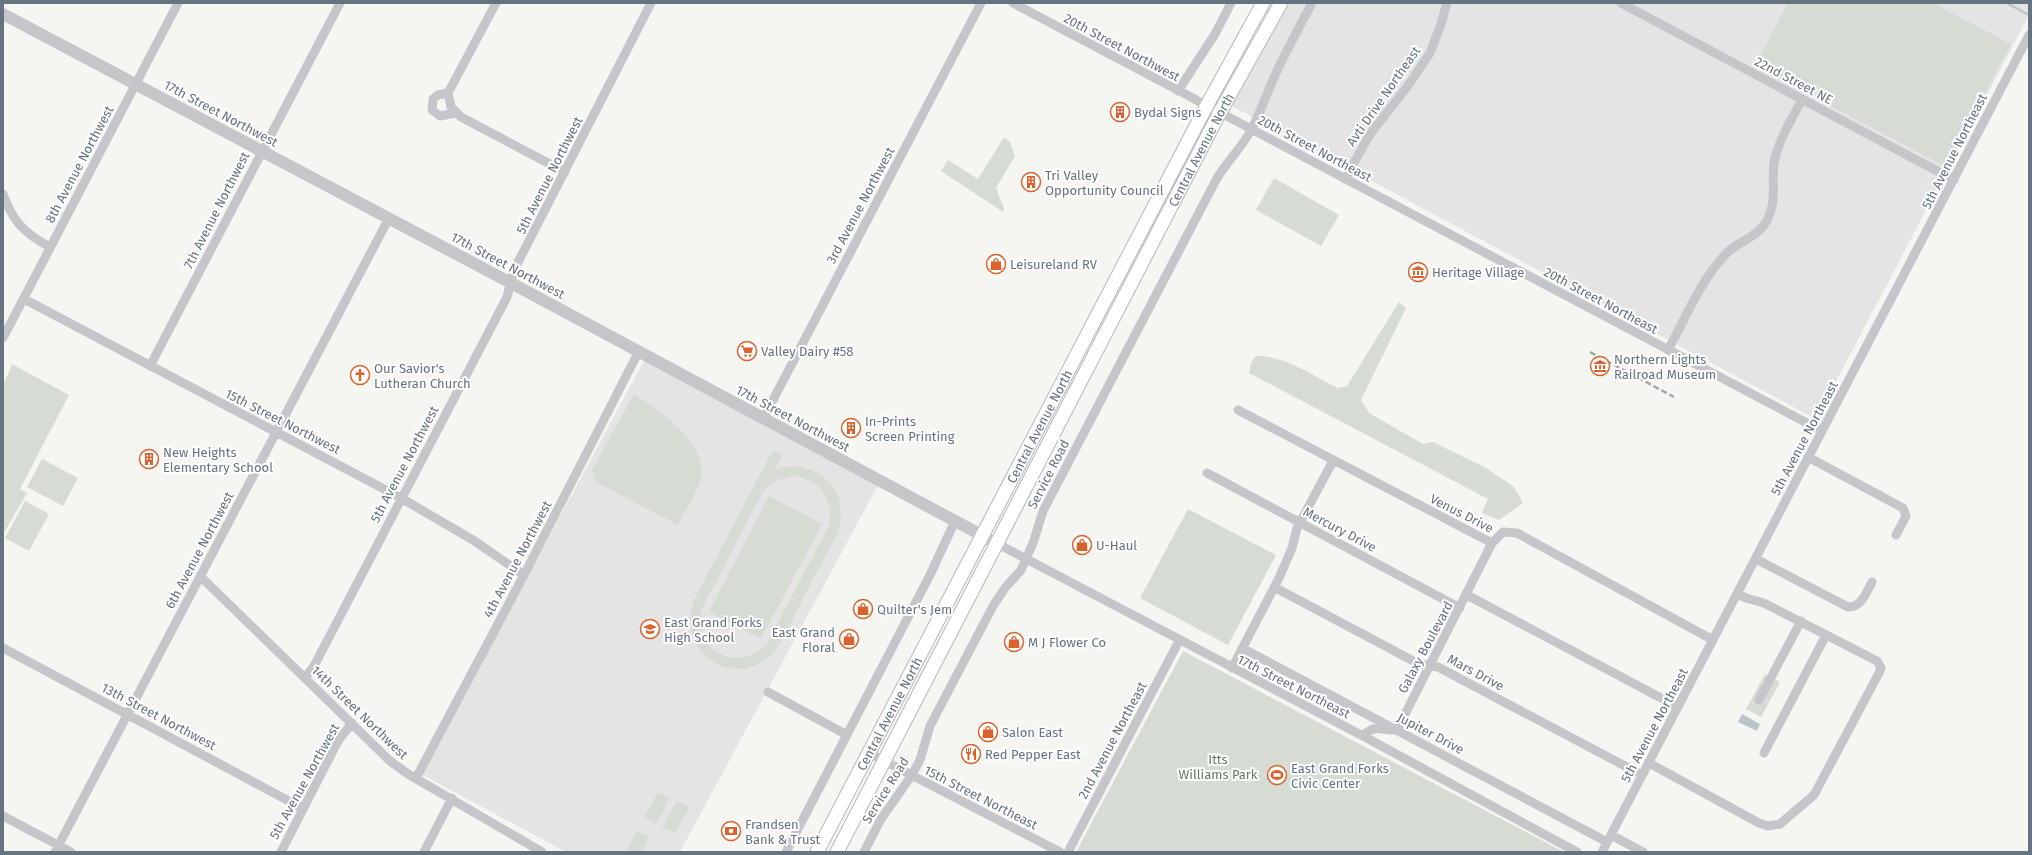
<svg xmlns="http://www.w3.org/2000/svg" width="2032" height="855" viewBox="0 0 2032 855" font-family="'Fira Sans',sans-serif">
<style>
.built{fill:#e3e4e3}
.green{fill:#d6dcd3;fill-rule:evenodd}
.water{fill:#bbc4c9}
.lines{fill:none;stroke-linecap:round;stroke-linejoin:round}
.stream{stroke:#bbc4c9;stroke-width:2.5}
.secondary-casing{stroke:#b4b8bc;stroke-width:15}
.minor{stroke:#c4c6ca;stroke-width:9}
.tertiary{stroke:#c4c6ca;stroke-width:12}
.secondary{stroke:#fff;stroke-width:13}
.rail{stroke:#a2a7ac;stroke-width:2.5;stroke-dasharray:6 3;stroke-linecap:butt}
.labels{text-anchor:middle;stroke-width:4;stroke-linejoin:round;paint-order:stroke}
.street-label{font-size:13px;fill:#667381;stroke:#fff}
.poi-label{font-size:13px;fill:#667381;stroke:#fff;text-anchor:start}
.park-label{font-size:13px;fill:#677964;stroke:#fff}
</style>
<rect width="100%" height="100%" fill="#f5f5f2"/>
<path class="built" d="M1284 3H2026L2029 5V15L1816 419 1230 105Z
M645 359 878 485 680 852H566L421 774Z"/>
<path class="green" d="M1788 3H1933L2011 44 1946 167 1755 66Z
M1004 137 1010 142 1015 156 996 188 1004 209 1003 212 941 171 948 160 978 179Z
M1274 178 1339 215 1321 246 1256 210Z
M1399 302 1406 308 1361 400 1369 413 1423 444 1433 442 1486 468 1514 487 1523 503 1499 520 1482 513 1488 499 1249 373 1251 363 1256 356C1284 355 1313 376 1338 388L1347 386Z
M10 363 69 395 20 489 27 493 5 531 3 530V385L12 365Z
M634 394C659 410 712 447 700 481 695 496 685 511 678 525L596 482 592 470Z
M773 450 782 454 775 470C818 455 854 494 836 536 822 562 808 588 795 615 788 628 781 645 770 656 729 692 673 647 695 598ZM794 476C820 479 835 501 829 526L767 643C739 676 691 650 702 609L763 491 777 480Z
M42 459 78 478 63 506 27 487Z
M769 496 822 524 761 639 709 612Z
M25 501 49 514 29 551 5 538Z
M1188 509 1276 555 1228 645 1140 598Z
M1183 651 1564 852H1076Z
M1765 674 1780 682 1761 717 1746 709Z
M658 792 670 798 656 824 644 817Z
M677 801 689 807 675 833 663 827Z
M637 831 649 837 641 852H626Z"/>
<path class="water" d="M1742 714 1760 724 1757 731 1738 722Z"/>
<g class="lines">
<path class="stream" d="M2007 3 2027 14"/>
<defs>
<g id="secondary">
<path id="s1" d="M817 852 1206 107 1263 3"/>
<path id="s2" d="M837 852 1219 114 1281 3"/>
</g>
</defs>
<use href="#secondary" class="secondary-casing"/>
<path class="minor" d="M496 3 448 93 451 107 461 117 565 172
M1013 3 1822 431
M1621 3 1954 180
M1178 91 1215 34 1231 3
M448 93 438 95 433 99 432 110 440 116 455 113
M1345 179 1370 134 1407 87 1430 53 1441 24 1447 3
M3 194C13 222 24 233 50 247
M24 299 401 498 473 540 524 575
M3 338 178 3
M1668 350C1685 319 1700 282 1724 256 1735 242 1757 238 1766 222 1778 201 1771 185 1774 163 1778 141 1792 119 1802 99
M150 366 340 3
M1238 410 1492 543 1503 532 1517 533 1713 640
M763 419 981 3
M1808 457 1903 508 1906 516 1896 535
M1207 473 1460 608
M998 544 1363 736 1577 852
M1756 559 1848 607C1862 607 1866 593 1872 582
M200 576 390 761 408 774 542 852
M1274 587 1419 664 1438 667 1642 775
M1467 595 1678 707
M3 648 302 808
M1242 648 1607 842
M1232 668 1279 578 1292 548 1297 528 1333 461
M305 678 314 666 507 297 514 270 651 3
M768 692 847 735
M1759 700 1801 621
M1363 736C1376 724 1378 730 1393 730L1399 726 1492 543
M869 753 1060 852
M1764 753 1826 635
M1649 763 1759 823 1768 826 1780 824 1814 795 1879 673 1881 668 1877 661 1764 603 1749 599 1737 594
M416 778 524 575 639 351
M3 816 71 852
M1611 835 1643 852
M55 852 389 218
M281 852 338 741 352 723
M424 852 452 798
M786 852 930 575 955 521
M864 852 881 819 912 775 920 760 930 726 993 606 1005 588 1021 570 1033 543 1043 511 1216 180C1226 162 1241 149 1251 130 1260 114 1265 97 1273 80 1284 54 1299 28 1312 3
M1068 852 1179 641
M1602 852 2029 35"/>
<path class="tertiary" d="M3 14 526 291 998 544"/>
<use href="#secondary" class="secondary"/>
<path class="rail" d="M1590 352 1674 397"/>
</g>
<defs>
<symbol id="building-ring" viewBox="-11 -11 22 22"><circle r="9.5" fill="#fff" stroke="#d9622e" stroke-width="1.5"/><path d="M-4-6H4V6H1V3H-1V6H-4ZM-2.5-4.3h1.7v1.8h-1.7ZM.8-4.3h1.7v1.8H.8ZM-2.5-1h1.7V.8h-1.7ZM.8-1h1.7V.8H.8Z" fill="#d9622e"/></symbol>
<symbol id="shop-ring" viewBox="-11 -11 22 22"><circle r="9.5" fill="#fff" stroke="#d9622e" stroke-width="1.5"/><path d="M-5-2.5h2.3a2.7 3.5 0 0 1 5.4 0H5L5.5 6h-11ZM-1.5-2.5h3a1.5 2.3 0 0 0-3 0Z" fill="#d9622e"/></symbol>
<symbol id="museum-ring" viewBox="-11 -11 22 22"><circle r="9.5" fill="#fff" stroke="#d9622e" stroke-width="1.5"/><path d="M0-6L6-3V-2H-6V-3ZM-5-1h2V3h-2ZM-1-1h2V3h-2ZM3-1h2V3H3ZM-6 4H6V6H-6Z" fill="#d9622e"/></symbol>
<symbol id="supermarket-ring" viewBox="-11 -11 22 22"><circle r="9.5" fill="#fff" stroke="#d9622e" stroke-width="1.5"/><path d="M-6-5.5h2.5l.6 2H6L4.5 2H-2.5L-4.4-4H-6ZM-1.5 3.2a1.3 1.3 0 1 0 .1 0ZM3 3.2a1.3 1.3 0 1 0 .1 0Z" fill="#d9622e"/></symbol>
<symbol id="church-ring" viewBox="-11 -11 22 22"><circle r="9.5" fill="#fff" stroke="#d9622e" stroke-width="1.5"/><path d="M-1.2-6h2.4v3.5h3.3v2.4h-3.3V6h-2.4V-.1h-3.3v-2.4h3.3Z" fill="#d9622e"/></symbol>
<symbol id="school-ring" viewBox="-11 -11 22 22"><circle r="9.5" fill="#fff" stroke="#d9622e" stroke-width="1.5"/><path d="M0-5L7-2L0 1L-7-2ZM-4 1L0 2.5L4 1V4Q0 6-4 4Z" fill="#d9622e"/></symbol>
<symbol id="restaurant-ring" viewBox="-11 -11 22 22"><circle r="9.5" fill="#fff" stroke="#d9622e" stroke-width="1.5"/><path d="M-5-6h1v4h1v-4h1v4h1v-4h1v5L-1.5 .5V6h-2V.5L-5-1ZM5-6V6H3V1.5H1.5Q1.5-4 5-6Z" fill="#d9622e"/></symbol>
<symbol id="stadium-ring" viewBox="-11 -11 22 22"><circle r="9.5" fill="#fff" stroke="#d9622e" stroke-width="1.5"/><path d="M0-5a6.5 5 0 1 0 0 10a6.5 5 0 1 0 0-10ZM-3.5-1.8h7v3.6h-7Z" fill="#d9622e"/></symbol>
<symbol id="bank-ring" viewBox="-11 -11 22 22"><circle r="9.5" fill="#fff" stroke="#d9622e" stroke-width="1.5"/><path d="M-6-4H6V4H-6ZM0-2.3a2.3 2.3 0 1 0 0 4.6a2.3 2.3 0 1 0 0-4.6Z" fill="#d9622e"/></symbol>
</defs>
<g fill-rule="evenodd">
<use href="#building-ring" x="1109" y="101" width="22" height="22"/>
<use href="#building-ring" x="1020" y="171" width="22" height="22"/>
<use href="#shop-ring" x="985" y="253" width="22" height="22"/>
<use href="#museum-ring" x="1407" y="261" width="22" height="22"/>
<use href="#supermarket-ring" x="736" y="340" width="22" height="22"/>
<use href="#museum-ring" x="1589" y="355" width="22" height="22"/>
<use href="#church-ring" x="349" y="364" width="22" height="22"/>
<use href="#building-ring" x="840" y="417" width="22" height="22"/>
<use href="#building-ring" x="138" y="448" width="22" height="22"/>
<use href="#shop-ring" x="1071" y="534" width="22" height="22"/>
<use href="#shop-ring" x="852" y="598" width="22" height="22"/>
<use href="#school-ring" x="639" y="618" width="22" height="22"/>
<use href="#shop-ring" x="838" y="628" width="22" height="22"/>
<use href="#shop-ring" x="1003" y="631" width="22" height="22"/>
<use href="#shop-ring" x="977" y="721" width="22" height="22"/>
<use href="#restaurant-ring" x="960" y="743" width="22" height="22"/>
<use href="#stadium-ring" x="1266" y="764" width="22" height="22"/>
<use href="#bank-ring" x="720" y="820" width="22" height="22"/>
</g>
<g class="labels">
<g class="street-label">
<text transform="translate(1122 47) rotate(28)" y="5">20th Street Northwest</text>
<text transform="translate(1794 80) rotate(28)" y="5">22nd Street NE</text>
<text transform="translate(1383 96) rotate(-55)" y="5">Avti Drive Northeast</text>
<text transform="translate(221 113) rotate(28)" y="5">17th Street Northwest</text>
<text transform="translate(1315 148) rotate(28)" y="5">20th Street Northeast</text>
<text dy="5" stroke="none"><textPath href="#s2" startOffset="791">Central Avenue North</textPath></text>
<text transform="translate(1954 151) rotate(-63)" y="5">5th Avenue Northeast</text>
<text transform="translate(79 164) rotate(-62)" y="5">8th Avenue Northwest</text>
<text transform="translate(549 175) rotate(-63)" y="5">5th Avenue Northwest</text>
<text transform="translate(860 205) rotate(-62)" y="5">3rd Avenue Northwest</text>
<text transform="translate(216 210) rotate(-63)" y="5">7th Avenue Northwest</text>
<text transform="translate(508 265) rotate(28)" y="5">17th Street Northwest</text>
<text transform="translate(1601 300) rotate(28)" y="5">20th Street Northeast</text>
<text transform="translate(793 418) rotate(28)" y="5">17th Street Northwest</text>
<text transform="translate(283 421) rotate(27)" y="5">15th Street Northwest</text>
<text dy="5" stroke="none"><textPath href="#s1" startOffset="480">Central Avenue North</textPath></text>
<text transform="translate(1804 438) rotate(-62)" y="5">5th Avenue Northeast</text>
<text transform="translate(404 464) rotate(-62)" y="5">5th Avenue Northwest</text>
<text transform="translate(1048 474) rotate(-63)" y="5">Service Road</text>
<text transform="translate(1462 513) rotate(27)" y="5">Venus Drive</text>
<text transform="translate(1340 529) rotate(28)" y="5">Mercury Drive</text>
<text transform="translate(199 550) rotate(-62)" y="5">6th Avenue Northwest</text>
<text transform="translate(517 559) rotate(-62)" y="5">4th Avenue Northwest</text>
<text transform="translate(1425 647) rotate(-62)" y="5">Galaxy Boulevard</text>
<text transform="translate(1476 672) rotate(28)" y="5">Mars Drive</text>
<text transform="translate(1294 686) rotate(27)" y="5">17th Street Northeast</text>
<text transform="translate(360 712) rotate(44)" y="5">14th Street Northwest</text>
<text dy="5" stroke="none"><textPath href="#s1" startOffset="156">Central Avenue North</textPath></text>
<text transform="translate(159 716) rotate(28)" y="5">13th Street Northwest</text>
<text transform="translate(1654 725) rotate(-62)" y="5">5th Avenue Northeast</text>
<text transform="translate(1431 733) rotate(28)" y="5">Jupiter Drive</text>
<text transform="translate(1112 740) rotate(-62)" y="5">2nd Avenue Northeast</text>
<text transform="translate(304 781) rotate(-61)" y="5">5th Avenue Northwest</text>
<text transform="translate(885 790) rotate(-58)" y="5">Service Road</text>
<text transform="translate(981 797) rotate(27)" y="5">15th Street Northeast</text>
</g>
<g class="poi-label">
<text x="1134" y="117">Bydal Signs</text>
<text x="1045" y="180">Tri Valley<tspan x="1045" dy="15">Opportunity Council</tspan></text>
<text x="1010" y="269">Leisureland RV</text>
<text x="1432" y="277">Heritage Village</text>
<text x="761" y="356">Valley Dairy #58</text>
<text x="1614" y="364">Northern Lights<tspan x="1614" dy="15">Railroad Museum</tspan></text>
<text x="374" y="373">Our Savior's<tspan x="374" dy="15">Lutheran Church</tspan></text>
<text x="865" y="426">In-Prints<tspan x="865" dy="15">Screen Printing</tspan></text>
<text x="163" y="457">New Heights<tspan x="163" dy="15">Elementary School</tspan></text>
<text x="1096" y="550">U-Haul</text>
<text x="877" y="614">Quilter's Jem</text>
<text x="664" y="627">East Grand Forks<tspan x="664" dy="15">High School</tspan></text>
<text x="835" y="637" text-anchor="end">East Grand<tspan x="835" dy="15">Floral</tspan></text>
<text x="1028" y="647">M J Flower Co</text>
<text x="1002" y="737">Salon East</text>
<text x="985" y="759">Red Pepper East</text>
<text x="1291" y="773">East Grand Forks<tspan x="1291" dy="15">Civic Center</tspan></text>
<text x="745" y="829">Frandsen<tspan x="745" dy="15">Bank &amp; Trust</tspan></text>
</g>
<g class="park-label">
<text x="1218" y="764">Itts<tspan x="1218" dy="15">Williams Park</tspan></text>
</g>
</g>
<rect width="2032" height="855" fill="none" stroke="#667381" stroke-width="8"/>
</svg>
